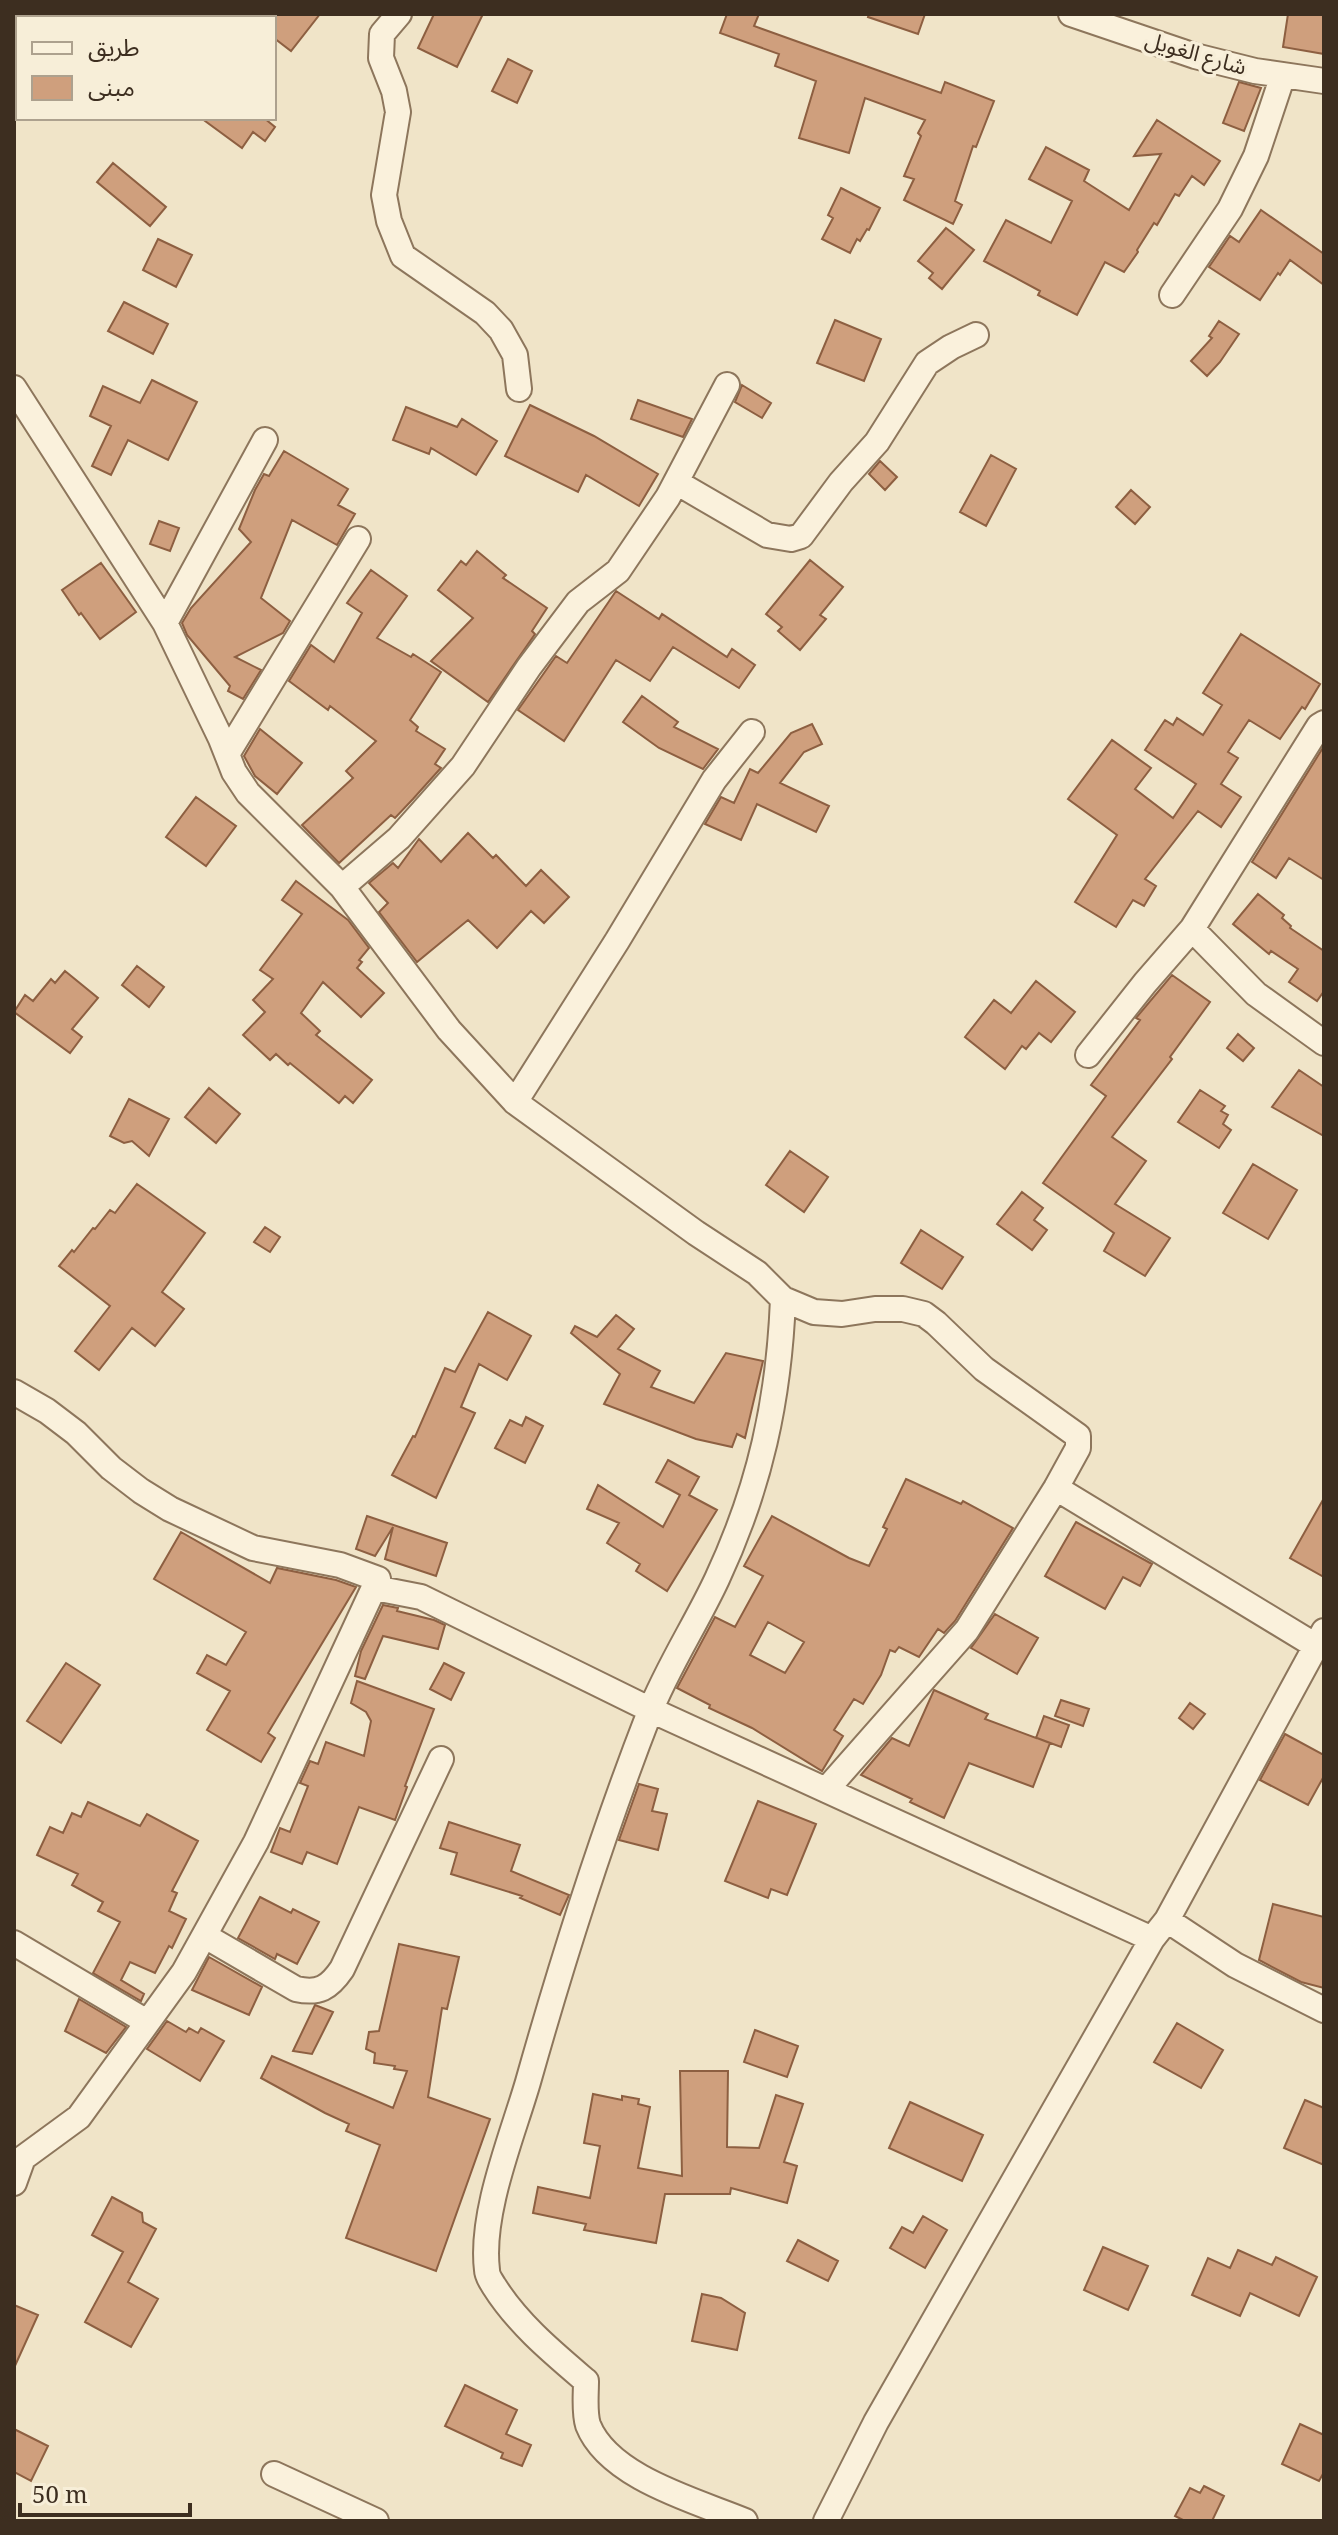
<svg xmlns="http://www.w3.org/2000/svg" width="1338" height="2535" viewBox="0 0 1338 2535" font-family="'Noto Serif','Noto Sans Arabic',serif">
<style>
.building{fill:#cf9f7d;stroke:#8d5f41;stroke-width:2;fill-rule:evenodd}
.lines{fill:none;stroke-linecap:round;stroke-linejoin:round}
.minor-casing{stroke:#8d765c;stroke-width:28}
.minor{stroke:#faf1dc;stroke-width:24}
.labels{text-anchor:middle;stroke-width:7;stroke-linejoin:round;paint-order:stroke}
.street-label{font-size:22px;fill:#3d2e20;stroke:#f7eed8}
</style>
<rect width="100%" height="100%" fill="#f0e4c8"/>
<path class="building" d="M274 14H320L291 51 274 38Z
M434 14H483L457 67 418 48Z
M727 14H759L754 26 941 93 945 82 994 101 976 147 973 146 955 201 962 205 953 224 904 200 914 179 904 176 921 136 918 133 925 120 865 98 849 153 799 138 816 81 775 66 779 54 720 33Z
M869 14H925L918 34 868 17Z
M1288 14H1324V54L1283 47Z
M508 59 532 71 517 103 492 91Z
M1239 82 1261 88 1244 131 1223 123Z
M201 118H264L275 127 265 141 253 132 242 148Z
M1157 120 1220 161 1204 185 1192 176 1179 196 1175 194 1157 225 1154 223 1137 250 1138 252 1124 272 1105 262 1077 315 1038 295 1040 291 984 261 1006 220 1051 243 1072 201 1029 179 1046 147 1089 170 1084 181 1129 210 1161 154 1134 156Z
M113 163 166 207 150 226 97 182Z
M841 188 880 208 869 230 867 229 860 241 857 239 850 253 822 239 833 218 828 215Z
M1261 210 1324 254V285L1290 260 1280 275 1278 273 1260 300 1209 267 1230 236 1239 242Z
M946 228 974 250 942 289 929 278 933 273 918 261Z
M158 239 192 255 176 287 143 270Z
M124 302 168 324 153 354 108 331Z
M835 320 881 339 864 381 817 363Z
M1219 321 1239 334 1220 362 1207 376 1191 361 1212 338 1209 336Z
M152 380 197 402 168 460 128 440 111 475 92 466 111 426 90 416 103 386 140 403Z
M742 385 771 403 762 418 735 402Z
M638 400 692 419 683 437 631 419Z
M530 405 594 436 658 474 639 506 586 475 578 492 505 456Z
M406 407 457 427 462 419 497 441 476 475 431 448 429 454 393 440Z
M284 451 348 489 338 505 355 514 337 545 292 520 261 598 290 621 283 633 235 657 261 670 243 699 228 691 230 686 187 635 182 623 191 608 251 542 239 529 255 490 264 474 269 476Z
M991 455 1016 469 986 526 960 512Z
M880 461 897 477 885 490 869 474Z
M1131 490 1150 507 1135 524 1116 507Z
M159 521 179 528 170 551 150 544Z
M477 551 506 575 503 578 547 608 532 631 535 634 488 702 431 661 473 618 438 590 461 561 466 565Z
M810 560 843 587 820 615 826 619 800 650 778 631 782 627 766 614Z
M101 563 136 612 100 639 81 613 79 615 62 590Z
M371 570 407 596 377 638 411 657 413 654 441 672 410 720 418 727 416 731 445 749 435 764 441 768 439 770 413 799 395 818 391 815 339 863 302 825 353 778 346 771 376 741 330 706 328 710 289 681 311 645 334 662 362 613 347 603Z
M616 591 659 619 662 614 727 657 732 649 755 665 739 688 673 647 650 681 616 660 564 741 518 710 556 656 567 663Z
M1241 634 1320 684 1305 709 1302 707 1280 739 1249 720 1228 752 1238 758 1221 784 1241 797 1221 827 1198 811 1145 879 1156 886 1144 906 1133 900 1116 927 1075 902 1117 835 1068 799 1112 740 1151 768 1135 789 1173 818 1196 784 1145 750 1165 720 1173 725 1177 718 1203 735 1222 705 1203 693Z
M642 696 678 722 674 727 718 749 703 769 659 748 623 722Z
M812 724 822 744 804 752 780 783 829 806 816 832 757 804 741 840 705 824 721 797 734 803 750 769 758 773 791 733Z
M260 729 302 763 277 794 255 776 244 756Z
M1324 746V880L1289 858 1276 878 1252 862Z
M196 797 236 826 206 866 166 837Z
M468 833 493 858 496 855 526 886 541 870 569 897 544 923 531 911 497 948 468 920 417 962 379 912 388 903 369 883 393 863 398 868 419 839 441 862Z
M296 881 348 920 369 948 359 960 362 962 357 968 384 993 361 1017 323 982 301 1013 320 1031 316 1035 372 1080 353 1103 345 1096 339 1103 290 1063 288 1065 276 1054 270 1060 243 1035 265 1012 253 1000 273 979 260 970 302 914 282 900Z
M1258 894 1284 915 1282 918 1291 926 1290 928 1324 951V991L1317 1001 1289 982 1298 969 1271 951 1269 954 1233 924Z
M137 966 164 987 149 1007 122 985Z
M65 971 98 998 72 1029 82 1037 70 1053 14 1012 25 995 33 1001 51 979 55 983Z
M1172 975 1210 1002 1170 1057 1172 1059 1112 1137 1146 1161 1115 1204 1170 1238 1145 1276 1104 1251 1114 1233 1043 1183 1106 1096 1091 1085 1140 1020 1136 1018Z
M1036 981 1075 1012 1051 1042 1039 1033 1026 1049 1022 1046 1005 1069 965 1037 994 1000 1011 1013Z
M1238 1034 1254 1048 1243 1061 1227 1048Z
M1299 1070 1324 1087V1136L1272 1107Z
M209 1088 240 1114 216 1143 185 1117Z
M1200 1090 1225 1106 1221 1111 1228 1115 1223 1124 1231 1130 1219 1148 1178 1122Z
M129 1099 169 1119 149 1156 132 1141 124 1143 110 1136Z
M790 1151 828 1177 804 1212 766 1185Z
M1253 1164 1297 1190 1268 1239 1223 1213Z
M137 1184 205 1233 162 1292 184 1309 155 1346 132 1328 99 1370 75 1351 110 1306 59 1266 72 1250 74 1252 93 1228 95 1229 110 1210 115 1213Z
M1022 1192 1043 1208 1034 1220 1047 1230 1032 1250 997 1224Z
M265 1227 280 1237 270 1252 254 1242Z
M921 1230 963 1257 942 1289 901 1263Z
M488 1312 531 1336 507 1380 479 1364 461 1407 475 1413 436 1498 392 1475 413 1436 415 1437 445 1368 455 1372Z
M616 1315 634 1329 618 1349 660 1371 651 1387 694 1403 726 1353 763 1361 745 1438 737 1434 732 1447 696 1439 604 1404 620 1374 571 1333 575 1326 597 1337Z
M526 1417 543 1426 525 1463 495 1448 510 1420 522 1426Z
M668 1460 699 1477 689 1495 717 1510 667 1591 636 1571 640 1564 607 1543 619 1523 587 1509 598 1485 663 1527 680 1495 656 1482Z
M906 1479 961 1504 963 1501 1013 1528 955 1621 944 1633 938 1629 919 1657 899 1647 895 1652 890 1650 881 1675 863 1704 854 1699 834 1730 843 1736 822 1771 752 1728 709 1708 710 1705 677 1688 715 1617 735 1627 763 1576 744 1566 772 1516 849 1558 869 1566 887 1529 883 1527ZM768 1622 804 1642 785 1673 750 1655Z
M1324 1498V1577L1290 1558Z
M367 1516 447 1543 436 1576 385 1559 393 1527 375 1556 356 1549Z
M1076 1522 1152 1564 1140 1586 1123 1577 1105 1609 1045 1576Z
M181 1532 270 1583 277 1568 336 1580 356 1587 268 1733 275 1738 261 1762 207 1730 230 1691 197 1673 207 1655 226 1665 246 1632 154 1579Z
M383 1605 398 1608 397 1611 434 1620 445 1625 438 1649 383 1636 365 1679 355 1676 361 1651Z
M995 1614 1038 1638 1017 1674 971 1648Z
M66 1663 100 1685 61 1743 27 1721Z
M444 1663 464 1673 451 1700 430 1689Z
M357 1681 434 1709 405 1786 407 1787 395 1820 359 1807 337 1864 307 1852 302 1864 271 1852 280 1828 290 1832 308 1786 300 1783 310 1761 318 1764 326 1742 364 1756 371 1721 366 1712 351 1703Z
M934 1690 988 1714 985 1719 1036 1738 1044 1716 1069 1725 1061 1747 1037 1738 1050 1743 1033 1787 969 1763 944 1818 910 1802 912 1799 861 1775 892 1738 909 1746Z
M1061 1700 1089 1709 1083 1726 1055 1716Z
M1190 1703 1205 1714 1193 1729 1179 1718Z
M1285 1734 1324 1755V1776L1308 1805 1260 1780Z
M639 1784 658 1789 652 1811 667 1814 658 1850 619 1840Z
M758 1801 816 1824 787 1895 771 1889 768 1898 725 1881Z
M88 1802 140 1826 147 1814 198 1841 172 1891 177 1893 169 1911 186 1919 172 1948 169 1946 155 1973 130 1962 121 1980 144 1994 141 2001 93 1973 120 1922 98 1911 103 1902 72 1885 78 1874 37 1855 50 1827 63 1833 72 1813 81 1817Z
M449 1822 520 1845 511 1871 569 1895 560 1915 520 1898 522 1896 451 1874 457 1853 440 1848Z
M260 1897 291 1913 293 1909 319 1922 297 1964 277 1954 275 1959 238 1938Z
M1273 1904 1324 1917V1988L1301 1982 1259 1960Z
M399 1944 459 1957 447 2009 442 2008 428 2097 490 2119 436 2271 346 2238 380 2145 346 2131 349 2124 325 2113 261 2078 272 2056 393 2108 407 2071 394 2069 395 2066 374 2063 375 2053 366 2049 369 2032 379 2031Z
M209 1957 262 1987 249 2015 192 1990Z
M79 1999 126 2027 106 2053 65 2031Z
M315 2005 333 2012 312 2054 293 2051Z
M167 2021 186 2032 189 2028 198 2033 201 2028 224 2041 200 2081 147 2049Z
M1177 2023 1223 2050 1201 2088 1154 2062Z
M755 2030 798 2046 787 2077 744 2062Z
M680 2071H728L727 2147 759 2148 776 2095 803 2104 784 2162 797 2166 787 2203 731 2188 730 2194H665L656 2243 584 2230 586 2224 533 2213 538 2187 590 2198 600 2146 584 2143 593 2094 622 2100V2096L639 2099 638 2104 650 2107 638 2168 682 2176Z
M1305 2100 1324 2108V2165L1284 2148Z
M910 2102 983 2135 962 2181 889 2148Z
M112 2197 142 2213 143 2222 156 2229 128 2282 158 2299 131 2347 85 2322 123 2252 92 2235Z
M923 2216 947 2230 925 2268 890 2248 902 2227 913 2233Z
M798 2240 838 2261 828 2281 787 2261Z
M1103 2247 1148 2266 1128 2310 1084 2290Z
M1238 2250 1272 2265 1276 2257 1317 2277 1299 2316 1250 2293 1240 2316 1192 2295 1208 2258 1230 2268Z
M702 2294 721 2298 745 2313 737 2350 692 2341Z
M14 2305 38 2315 14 2368Z
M465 2385 517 2410 506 2434 531 2445 522 2466 501 2458 503 2453 445 2426Z
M1300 2424 1324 2435V2472L1319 2481 1282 2464Z
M14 2429 48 2446 31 2481 14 2472Z
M1204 2486 1224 2496 1212 2521H1185L1175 2516 1190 2488 1200 2493Z"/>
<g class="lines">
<defs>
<path id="minor" d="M399 14 382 34 381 58 394 91 398 112 384 195 389 221 403 256 485 313 501 330 515 355 519 389
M1071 14 1195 56 1255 71 1324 81
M1172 295 1230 209 1256 156 1283 75
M14 388 165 623 221 739 234 772 248 793 342 887 449 1030 515 1102 696 1233 757 1273 783 1299 814 1312 842 1314 875 1309H903L924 1314 936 1323 984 1369 1078 1436V1448L1056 1488 967 1630 826 1790
M676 482 767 535 791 539 801 536 841 482 877 442 927 363 951 347 976 335
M165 623 265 440
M227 754 358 539
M342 887 399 838 463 766 529 667 578 602 618 571 668 497 727 385
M1192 929 1256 994 1324 1043
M1088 1055 1145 983 1192 929 1319 726 1324 723
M515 1102 617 941 714 780 752 732
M14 1392 47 1411 76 1433 111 1468 141 1491 170 1509 253 1548 340 1565 378 1579 380 1589 421 1597 651 1710 1152 1939
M1056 1488 1316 1646
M1167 1920 1235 1965 1324 2010
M205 1936 296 1989C319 1994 329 1988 342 1969L441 1759
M14 1943 147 2022
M14 2183 23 2158 79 2117 184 1972 256 1842 378 1579
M274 2474 376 2521
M745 2521C697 2501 609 2478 588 2425 584 2412 586 2395 586 2381 552 2352 518 2324 494 2286 491 2281 487 2276 487 2270 480 2213 512 2137 528 2082 563 1958 602 1835 649 1714 667 1668 696 1624 717 1579 760 1487 779 1400 783 1299
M826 2521 876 2422 1152 1939 1167 1920 1324 1631"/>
</defs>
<use href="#minor" class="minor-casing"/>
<use href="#minor" class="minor"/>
</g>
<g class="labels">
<g class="street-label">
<text transform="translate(1196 53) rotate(16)" y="8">شارع الغويل</text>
</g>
</g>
<rect width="1338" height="2535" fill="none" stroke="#3d2e20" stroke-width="32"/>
<rect x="16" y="16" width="260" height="104" fill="#f7eed8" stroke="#ada18e" stroke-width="2"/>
<rect x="32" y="42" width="40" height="12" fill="#faf1dc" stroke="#ada18e" stroke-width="2"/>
<text x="88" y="56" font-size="24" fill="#3d2e20">طريق</text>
<rect x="32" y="76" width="40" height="24" fill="#cf9f7d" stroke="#ada18e" stroke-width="2"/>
<text x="88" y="96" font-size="24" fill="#3d2e20">مبنى</text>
<path d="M20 2503v12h170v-12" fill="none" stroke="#3d2e20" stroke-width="4"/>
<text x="32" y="2503" font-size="24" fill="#3d2e20" stroke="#f7eed8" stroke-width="6" paint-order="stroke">50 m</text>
</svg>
